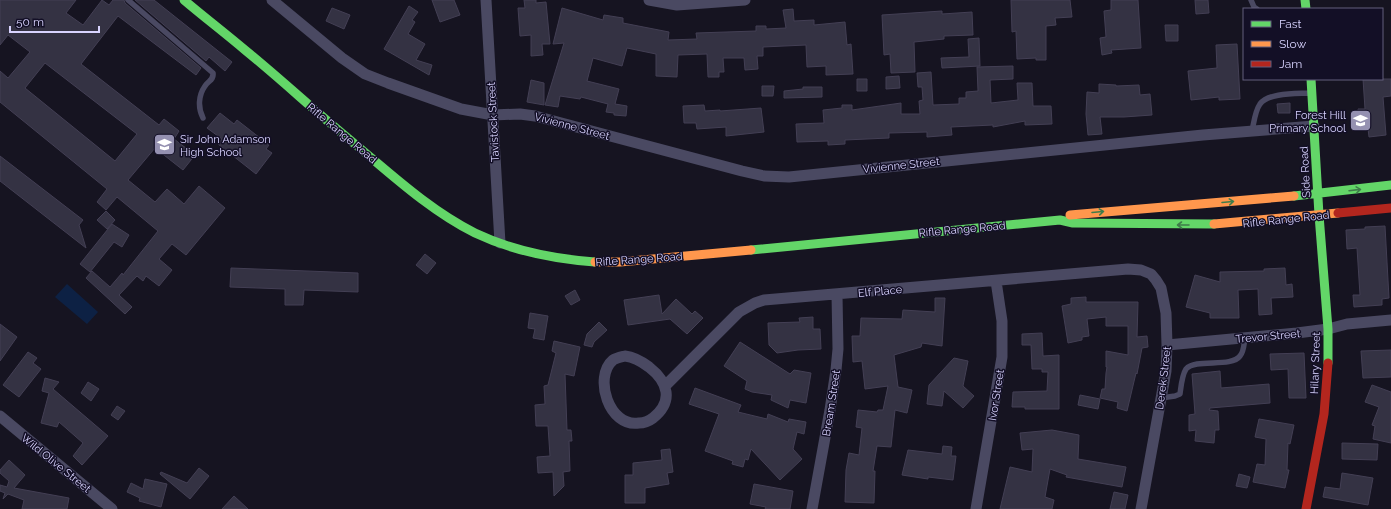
<svg xmlns="http://www.w3.org/2000/svg" width="1391" height="509" viewBox="0 0 1391 509" font-family="Raleway,sans-serif">
<style>
.water{fill:#0d2144}
.building{fill:#343243;stroke:#433f54;fill-rule:evenodd}
.lines{fill:none;stroke-linecap:round;stroke-linejoin:round}
.lane{stroke:#4a4962;stroke-width:5.5}
.street{stroke:#4a4962;stroke-width:11}
.fast{stroke:#63d668;stroke-width:9}
.slow{stroke:#ff974d;stroke-width:9}
.jam{stroke:#b3261e;stroke-width:9}
.oneway{stroke:#3f7c4a}
.labels{text-anchor:middle;stroke-width:3;stroke-linejoin:round;paint-order:stroke}
.poi-label{font-size:11px;fill:#d9d4ff;stroke:#130f26;text-anchor:end}
.street-label{font-size:11px;fill:#d9d4ff;stroke:#130f26}
</style>
<rect width="100%" height="100%" fill="#161421"/>
<path class="water" d="M67 284 98 312 87 324 55 297Z"/>
<path class="building" d="M0 0H76L66 13 83 25 102 0 109 5 113 0H124L125 3 201 68 196 75 118 16 81 64 159 125 164 119 179 131 174 139 195 155 183 170 155 148 128 180 155 202 167 189 184 204 199 186 225 208 186 255 172 244 159 259 172 270 159 286 146 276 143 281 137 276 119 295 132 307 125 314 86 278 92 271 110 287 122 273 123 275 158 231 117 197 106 210 97 202 107 189 0 102V71L8 78 30 52 8 35 0 45ZM45 63 137 134 115 161 25 88Z
M135 0H154L232 62 225 71 209 57 206 61Z
M432 0H454L460 15 440 22Z
M524 0H536V3L546 2 550 44H542L543 55 531 56V35L520 36 518 8H525Z
M1011 0H1070L1072 17 1055 18 1056 25 1046 26V60H1036V58L1017 59 1016 31 1012 32Z
M1111 0H1138L1141 48 1111 50 1112 53 1102 55 1100 38 1106 37 1104 11 1111 10Z
M1195 0H1208L1209 13 1196 14Z
M409 6 418 12 412 20 415 22 408 34 425 44 416 60 432 65 429 75 384 49Z
M332 8 350 15 344 29 326 21Z
M562 8 603 20 604 15 623 18V23L669 32 668 40 697 39 696 33 756 31V26H766V29L786 28 783 10 793 9 794 21 814 20V25L845 22 847 45 851 44 853 74 826 75V66L807 67 806 45 763 47V56H757L758 69 745 70 744 58H723L724 72H719V77H708L707 54 678 55 677 77 656 76V54L627 48 622 66 593 58 587 81 619 89 615 104 627 106 626 116 614 115V113L606 112 608 104 581 97 580 99 560 96 558 107 545 105 564 43 553 44Z
M942 11V14L972 12 973 35 944 36V39L914 42 915 72 891 73 890 54 884 55 882 15Z
M1165 25H1178V41H1166Z
M979 38 980 66 942 68 941 58 969 57 968 39Z
M1237 44 1240 99 1219 100V97L1191 100 1188 71 1217 68 1216 45Z
M1013 66V79L990 80 991 103 1018 100 1017 83H1032L1033 106H1051L1052 124 1025 125V121L993 127V125L951 127 952 135 927 137V132L889 133V138L845 140V144L828 145V141L797 142 796 124 824 123 823 110 842 108V105H852V110L901 103V114H920L919 101 923 100 922 87H918L917 73 931 72 933 105 959 104V98H966V92L978 91 977 67Z
M899 76 900 88 886 89V77Z
M857 79H867V91H857Z
M1363 79H1391V96L1383 97 1386 135 1369 137 1367 120H1359L1358 109H1365Z
M531 80 544 83V105L527 102Z
M1099 84 1116 85V86L1139 85 1140 95 1150 94 1152 115 1124 117H1100L1102 134 1088 135 1086 114 1087 92 1099 93Z
M762 86H774L773 96H762Z
M803 87H822V97L784 98V91L803 89Z
M1290 103V113H1278L1277 104Z
M704 105 705 111 720 110V111L761 108 764 132 726 136V127L697 129 696 123H684L683 106Z
M220 113 234 124 237 120 269 145 266 149 272 153 256 174 218 144 222 139 207 128Z
M0 156 83 220 79 225 86 248 0 181Z
M106 211 115 220 107 229 97 220Z
M112 224 129 235 122 247 114 242 90 272 80 264Z
M1385 226 1389 298 1382 299V305L1354 307 1353 295H1360L1357 248 1347 249 1346 230 1365 229V227Z
M425 254 436 263 427 274 416 265Z
M231 268 358 273V292L304 290 303 305H285V289L230 287Z
M1285 268 1286 285 1292 284 1293 297 1271 298 1272 314 1259 315 1258 289 1238 290 1239 318H1210V313L1186 307 1195 275 1220 282V272L1264 271V269Z
M575 290 580 300 571 305 565 296Z
M659 295 662 314 676 299 692 314 695 311 703 318 687 334 670 319 628 325 624 300Z
M1086 297V302H1138L1137 337 1147 336 1148 347 1142 348 1137 374 1136 373 1127 411 1117 408 1118 402 1100 398 1102 389H1105L1106 373 1107 367H1106V351L1128 355V326H1106V317L1087 319 1089 336 1082 337V340L1068 343 1062 306 1071 304V298Z
M935 298H945L942 346 922 343 921 347 894 355 898 387 912 390 907 413 895 410 891 447 877 446 873 471H875L874 503 845 502 846 470 849 453 859 455 862 428 856 427 858 410 877 412 878 410H883L888 386 865 389 862 361 853 362 852 336H860L861 318 902 319 903 310 935 312Z
M530 313 548 316 544 340 533 338 535 329 528 328Z
M813 317V329H820L821 349 798 350 777 353 769 345 768 323 800 322 799 318Z
M599 322 607 330 594 342 592 347 584 345 587 334Z
M0 324 17 337 0 361Z
M1042 333 1043 356 1059 355V409H1025V407H1012L1013 392 1047 391 1048 372H1042V369H1032L1031 345H1022V334Z
M554 341 580 347 574 376 565 374 567 430H571L572 441H569L570 471 563 472 564 486 554 496 553 472 538 473 537 457 550 456 548 426H536L535 405 545 404 544 386 548 385 556 353 552 351Z
M740 342 790 374 794 370 811 373 806 403 790 400 788 408 771 400 772 395 752 392 745 389 747 381 724 366Z
M1391 350V377L1363 378 1361 351Z
M28 352 37 358 33 363 41 369 19 397 3 385Z
M1304 353 1306 398H1289L1288 369 1271 370 1270 354Z
M954 358 968 361 963 386 974 396 963 408 944 391 942 406 927 404 929 385Z
M1220 371 1221 388 1269 384 1270 403 1210 408 1209 410 1218 411 1219 430H1215L1214 443 1195 441 1196 430 1189 431V415L1195 414 1192 374Z
M45 378 59 382 53 389 108 436 82 465 73 456 83 443 59 422 57 427 41 423 49 393 42 391Z
M88 382 99 389 91 401 81 393Z
M1372 385 1391 392V443L1373 439 1375 426 1372 425 1379 407 1365 402Z
M695 388 741 405 738 412 767 419 768 414 788 422 789 419 806 422 804 434 797 432 793 449 802 459 780 480 751 449 748 460 745 459 743 467 732 464 733 461 705 451 719 414 689 404Z
M1080 395 1100 399 1098 409 1078 405Z
M117 406 125 411 118 420 111 415Z
M1259 419 1294 425 1290 444 1288 443 1287 470H1289L1285 488 1253 482 1257 464 1265 465 1266 439 1255 437Z
M1052 430 1079 435 1078 459 1126 467 1122 487 1066 477 1067 475 1050 469 1045 497 1054 500 1052 509H1000L1010 467 1032 472 1033 449 1022 450 1020 433Z
M1342 443 1378 444 1377 460 1342 459Z
M943 446 952 447 951 456H956L953 480 928 477V479L902 475 908 450 942 454Z
M670 449 673 472 667 473 669 484 645 488V503H625V475H633V463L662 460 661 450Z
M9 460 25 475 14 488 69 498 67 509H22L24 500 8 494 3 499 5 493 0 491V485L7 487 9 481 0 473V470Z
M199 468 209 476 190 499 160 474 161 472 187 483Z
M1342 473 1373 478 1368 505 1323 497 1325 487 1340 489Z
M1239 474 1250 477 1247 488 1236 486Z
M145 479 167 484 161 507 139 501 140 498 127 492 131 483 143 489Z
M754 484 793 491 790 509H765L766 507 750 504Z
M1114 492 1128 495 1125 509H1110Z
M234 496 248 509H222Z"/>
<g class="lines">
<path class="lane" d="M128 0 213 73C214 80 208 81 205 86 198 96 198 108 203 118
M1251 0 1254 7 1257 9
M1252 131C1254 122 1255 111 1260 104 1269 92 1298 94 1311 93
M1161 398 1175 396 1180 394C1181 386 1182 375 1186 369 1196 358 1231 368 1240 356 1244 352 1244 343 1245 338"/>
<path class="street" d="M272 0 342 58 365 74 388 83 461 109 493 115 520 114 535 116 742 171 764 176 789 177 1203 135 1314 126
M486 0 500 243
M649 0 677 5 745 0
M1167 345 1297 333 1328 329 1347 324 1391 320
M625 356C634 357 641 361 649 367 668 382 674 401 653 418 649 421 644 423 639 423 609 428 593 377 613 360 616 358 621 357 625 356Z
M665 386 739 312 755 303 764 300 1128 269 1141 270 1151 274 1156 280 1161 288 1166 313 1167 345 1166 371 1141 509
M0 416 112 509
M812 509 830 410 836 370 838 349 837 295
M976 509 1002 357V321L996 281"/>
<path class="fast" d="M184 0C204 17 225 33 245 50 283 81 318 114 356 145 393 176 431 211 475 233 513 251 554 259 595 262
M1305 0 1306 9
M1311 79 1319 215 1328 329V363
M1294 196 1391 185
M751 250 1060 220 1073 223 1214 224"/>
<path class="slow" d="M1070 215 1294 196
M1214 224 1338 213
M595 262H620L751 250"/>
<path class="jam" d="M1338 213 1391 208
M1306 509 1324 414 1328 363"/>
</g>
<defs><path id="oneway-shaft" d="M-6 0H5M1.5-3L5.5 0L1.5 3" fill="none" stroke-width="1.6" stroke-linecap="round" stroke-linejoin="round"/></defs>
<g class="oneway">
<use href="#oneway-shaft" transform="translate(1355 190) rotate(-7)"/>
<use href="#oneway-shaft" transform="translate(1228 202) rotate(-5)"/>
<use href="#oneway-shaft" transform="translate(1098 212) rotate(-5)"/>
<use href="#oneway-shaft" transform="translate(1183 225) rotate(180)"/>
</g>
<defs>
<symbol id="school-square" viewBox="-11 -11 22 22"><rect x="-9" y="-9" width="18" height="18" rx="4" fill="#9591b1" stroke="#130f26"/><path d="M0-5L7-2L0 1L-7-2ZM-4 1L0 2.5L4 1V4Q0 6-4 4Z" fill="#fff"/></symbol>
</defs>
<g fill-rule="evenodd">
<use href="#school-square" x="1348" y="108" width="25" height="25"/>
<use href="#school-square" x="152" y="132" width="25" height="25"/>
</g>
<g class="labels">
<g class="poi-label">
<text x="1346" y="119">Forest Hill<tspan x="1346" dy="13">Primary School</tspan></text>
<text x="180" y="143" text-anchor="start">Sir John Adamson<tspan x="180" dy="13">High School</tspan></text>
</g>
<g class="street-label">
<text transform="translate(493 122) rotate(-93)" y="4">Tavistock Street</text>
<text transform="translate(572 126) rotate(15)" y="4">Vivienne Street</text>
<text transform="translate(342 133) rotate(40)" y="4">Rifle Range Road</text>
<text transform="translate(901 165) rotate(-6)" y="4">Vivienne Street</text>
<text transform="translate(1305 172) rotate(-93)" y="4">Side Road</text>
<text transform="translate(1286 219) rotate(-6)" y="4">Rifle Range Road</text>
<text transform="translate(962 229) rotate(-5)" y="4">Rifle Range Road</text>
<text transform="translate(639 259) rotate(-4)" y="4">Rifle Range Road</text>
<text transform="translate(880 291) rotate(-5)" y="4">Elf Place</text>
<text transform="translate(1268 336) rotate(-5)" y="4">Trevor Street</text>
<text transform="translate(1315 363) rotate(-88)" y="4">Hilary Street</text>
<text transform="translate(1163 378) rotate(-83)" y="4">Derek Street</text>
<text transform="translate(996 395) rotate(-81)" y="4">Ivor Street</text>
<text transform="translate(831 403) rotate(-81)" y="4">Bream Street</text>
<text transform="translate(56 463) rotate(39)" y="4">Wild Olive Street</text>
</g>
</g>
<rect x="1243" y="8" width="140" height="72" fill="#130f26" stroke="#625e7d"/>
<rect x="1251" y="21" width="20" height="6" fill="#63d668" stroke="#625e7d"/>
<text x="1279" y="28" font-size="12" fill="#d9d4ff">Fast</text>
<rect x="1251" y="41" width="20" height="6" fill="#ff974d" stroke="#625e7d"/>
<text x="1279" y="48" font-size="12" fill="#d9d4ff">Slow</text>
<rect x="1251" y="61" width="20" height="6" fill="#b3261e" stroke="#625e7d"/>
<text x="1279" y="68" font-size="12" fill="#d9d4ff">Jam</text>
<path d="M10 26v6h89v-6" fill="none" stroke="#d9d4ff" stroke-width="2"/>
<text x="16" y="26" font-size="12" fill="#d9d4ff" stroke="#130f26" stroke-width="3" paint-order="stroke">50 m</text>
</svg>
